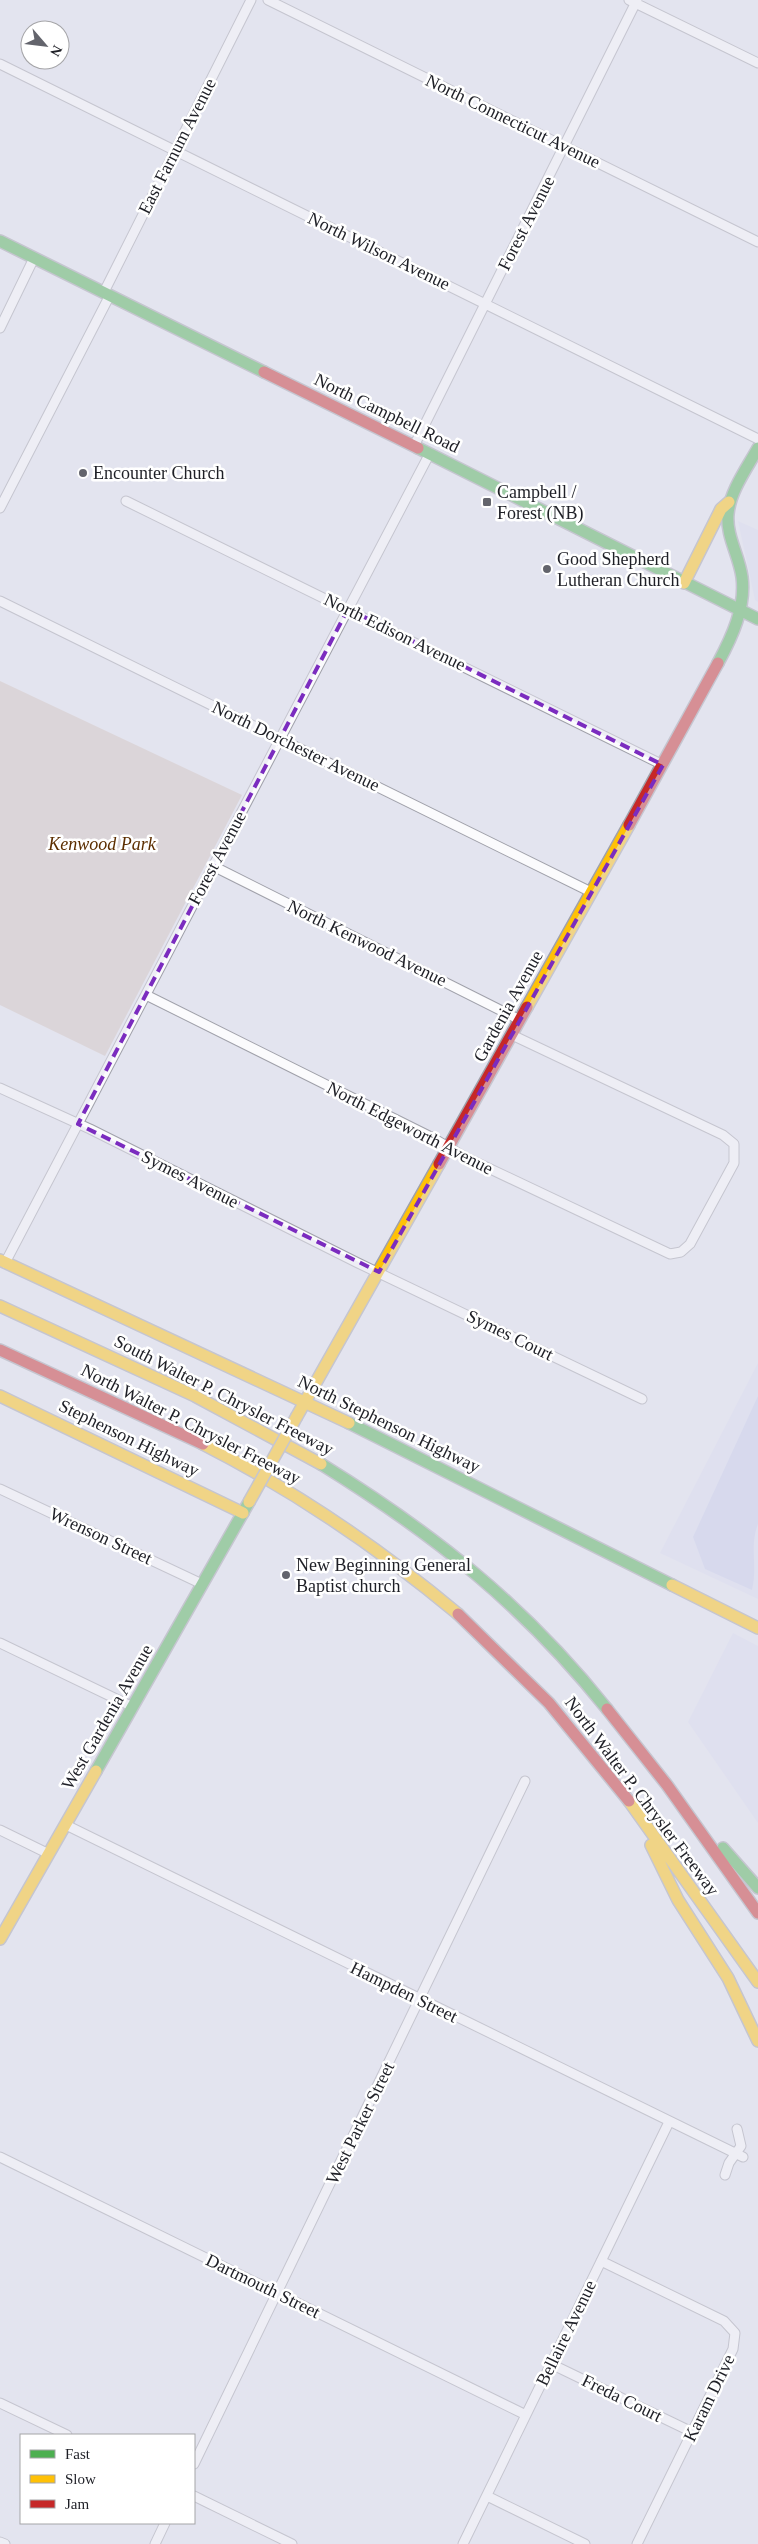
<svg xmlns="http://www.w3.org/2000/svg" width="758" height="2544" viewBox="0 0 758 2544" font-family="Georgia,serif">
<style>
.built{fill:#d9dcf0}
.green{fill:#d1c4bf}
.water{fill:#c8cdec}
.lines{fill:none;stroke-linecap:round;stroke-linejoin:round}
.street-casing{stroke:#a0a1aa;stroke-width:11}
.fast-casing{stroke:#a0a1aa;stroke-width:14}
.slow-casing{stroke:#a0a1aa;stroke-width:14}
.jam-casing{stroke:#a0a1aa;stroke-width:14}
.street{stroke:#fbfbfd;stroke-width:9}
.fast{stroke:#4caf50;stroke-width:11}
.slow{stroke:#ffc107;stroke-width:11}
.jam{stroke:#c62828;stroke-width:11}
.slow-bridge-casing{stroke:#a0a1aa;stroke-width:14;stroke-linecap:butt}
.slow-bridge{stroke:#ffc107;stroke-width:11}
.marked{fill:none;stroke:#7b2cbf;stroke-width:4;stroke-dasharray:10 6;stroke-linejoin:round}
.poi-dot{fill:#63646c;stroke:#fff;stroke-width:2}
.labels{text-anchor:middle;stroke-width:5;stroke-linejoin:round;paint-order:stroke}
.street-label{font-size:18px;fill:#1e1f26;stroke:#fff}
.poi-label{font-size:18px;fill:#1e1f26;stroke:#fff;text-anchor:start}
.park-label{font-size:18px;font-style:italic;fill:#5c2e00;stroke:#fff}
</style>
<rect width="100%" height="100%" fill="#e3e4ef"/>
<path class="built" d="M738 521 758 530V602L755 600Z
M758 1363V1599L660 1553Z
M733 1633 758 1646V1823L688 1722Z"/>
<path class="green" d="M0 681 242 795 105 1056 0 1005Z"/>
<path class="water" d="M758 1396V1524C749 1548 758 1564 752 1590L705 1569 693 1537Z"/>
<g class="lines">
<defs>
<path id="street" d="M268 0 758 242
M629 0 758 63
M0 64 758 439
M104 292 251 0
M0 328 34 258
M414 446 637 0
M126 501 663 765
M0 508 110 295
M0 601 591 892
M213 866 520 1020
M146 995 431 1137 465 1157 670 1254 681 1252 690 1244 734 1163V1144L723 1135 512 1035
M0 1088 90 1129 358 1263 642 1399
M5 1263 430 453
M0 1489 202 1584
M0 1643 133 1707
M66 1825 743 2157
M0 1830 49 1854
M0 2157 526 2415
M725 2175 729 2163 741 2146 737 2129
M601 2261 724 2321 735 2333 733 2349 637 2544
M551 2364 692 2432
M0 2403 67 2435
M194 2464 525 1781
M194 2496 292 2544
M487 2496 585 2544
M0 2542 5 2544
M155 2544 165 2523
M463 2544 669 2122"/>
<path id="fast" d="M0 241 264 372
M418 448 758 619
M718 663C732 637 746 607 742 577 739 555 726 536 728 514 730 491 747 468 758 448
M349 1423 672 1585
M321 1464C434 1534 524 1605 607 1709
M96 1771 249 1502
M723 1848 758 1888"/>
<path id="slow" d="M684 583 721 509 729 502
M527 1007 629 825
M0 1260 349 1423
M0 1306 195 1396 321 1464
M0 1396 243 1513
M297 1416 439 1164
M203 1444C295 1491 379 1548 458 1614
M672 1585 758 1628
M629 1801 758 1982
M651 1845 678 1900 728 1978 758 2041
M0 1939 96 1771"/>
<path id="jam" d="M264 372 418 448
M629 825 718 663
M439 1164 527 1007
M0 1350 203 1444
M458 1614 549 1703 629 1801
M607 1709 667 1785 758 1913"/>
</defs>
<use href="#street" class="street-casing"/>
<use href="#fast" class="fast-casing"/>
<use href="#slow" class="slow-casing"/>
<use href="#jam" class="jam-casing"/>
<use href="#street" class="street"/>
<use href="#fast" class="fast"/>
<use href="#slow" class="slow"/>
<use href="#jam" class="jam"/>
<defs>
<path id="slow-bridge" d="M249 1502 297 1416"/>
</defs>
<use href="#slow-bridge" class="slow-bridge-casing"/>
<use href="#slow-bridge" class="slow-bridge"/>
</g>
<path d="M0 0H758V2544H0ZM348 609 663 765 379 1272 78 1124Z" fill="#e3e4ef" fill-opacity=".55" fill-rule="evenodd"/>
<path class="marked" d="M348 609 663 765 379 1272 78 1124Z"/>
<g class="poi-dot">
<circle cx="83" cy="473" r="5"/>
<rect x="482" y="497" width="10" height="10" rx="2.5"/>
<circle cx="547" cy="569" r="5"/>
<circle cx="286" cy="1575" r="5"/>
</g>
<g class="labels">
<g class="street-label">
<text transform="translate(513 121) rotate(26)" y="6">North Connecticut Avenue</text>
<text transform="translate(177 146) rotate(-63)" y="6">East Farnum Avenue</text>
<text transform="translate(526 223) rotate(-63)" y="6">Forest Avenue</text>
<text transform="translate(379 251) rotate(26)" y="6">North Wilson Avenue</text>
<text transform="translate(387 413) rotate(26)" y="6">North Campbell Road</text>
<text transform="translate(395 632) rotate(26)" y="6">North Edison Avenue</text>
<text transform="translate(296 746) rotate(26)" y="6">North Dorchester Avenue</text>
<text transform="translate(217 858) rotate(-62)" y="6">Forest Avenue</text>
<text transform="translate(367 943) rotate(26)" y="6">North Kenwood Avenue</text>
<text transform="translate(508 1006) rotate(-61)" y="6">Gardenia Avenue</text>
<text transform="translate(410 1128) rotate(27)" y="6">North Edgeworth Avenue</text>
<text transform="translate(190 1179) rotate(27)" y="6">Symes Avenue</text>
<text transform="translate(510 1335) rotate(26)" y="6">Symes Court</text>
<text transform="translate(224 1395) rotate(27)" y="6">South Walter P. Chrysler Freeway</text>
<text transform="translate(191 1424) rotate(27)" y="6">North Walter P. Chrysler Freeway</text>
<text transform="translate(389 1424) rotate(26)" y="6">North Stephenson Highway</text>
<text transform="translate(129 1438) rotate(26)" y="6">Stephenson Highway</text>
<text transform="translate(101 1536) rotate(25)" y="6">Wrenson Street</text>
<text transform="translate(107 1717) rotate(-60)" y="6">West Gardenia Avenue</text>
<text transform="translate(642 1796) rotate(53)" y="6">North Walter P. Chrysler Freeway</text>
<text transform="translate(404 1992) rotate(26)" y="6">Hampden Street</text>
<text transform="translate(360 2123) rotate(-64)" y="6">West Parker Street</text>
<text transform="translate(263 2286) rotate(26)" y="6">Dartmouth Street</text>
<text transform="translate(566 2333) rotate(-64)" y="6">Bellaire Avenue</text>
<text transform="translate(622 2398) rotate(26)" y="6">Freda Court</text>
<text transform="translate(709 2398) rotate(-64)" y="6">Karam Drive</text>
</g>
<g class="poi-label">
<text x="93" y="479">Encounter Church</text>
<text x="497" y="498">Campbell /<tspan x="497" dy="21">Forest (NB)</tspan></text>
<text x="557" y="565">Good Shepherd<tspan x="557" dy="21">Lutheran Church</tspan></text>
<text x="296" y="1571">New Beginning General<tspan x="296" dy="21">Baptist church</tspan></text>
</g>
<g class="park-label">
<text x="102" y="850">Kenwood Park</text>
</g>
</g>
<rect x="20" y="2434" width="175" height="90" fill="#ffffff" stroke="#a5a5a8"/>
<rect x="30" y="2450" width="25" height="8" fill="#4caf50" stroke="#a5a5a8"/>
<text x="65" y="2459" font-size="15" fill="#1e1f26">Fast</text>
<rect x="30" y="2475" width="25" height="8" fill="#ffc107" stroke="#a5a5a8"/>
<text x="65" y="2484" font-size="15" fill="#1e1f26">Slow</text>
<rect x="30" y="2500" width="25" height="8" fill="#c62828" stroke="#a5a5a8"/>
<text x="65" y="2509" font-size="15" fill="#1e1f26">Jam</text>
<g transform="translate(45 45) rotate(118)"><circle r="24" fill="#ffffff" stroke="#a5a5a8"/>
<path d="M0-4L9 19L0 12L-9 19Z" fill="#63646c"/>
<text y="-8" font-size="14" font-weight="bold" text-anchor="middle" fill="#1e1f26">N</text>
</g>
</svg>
